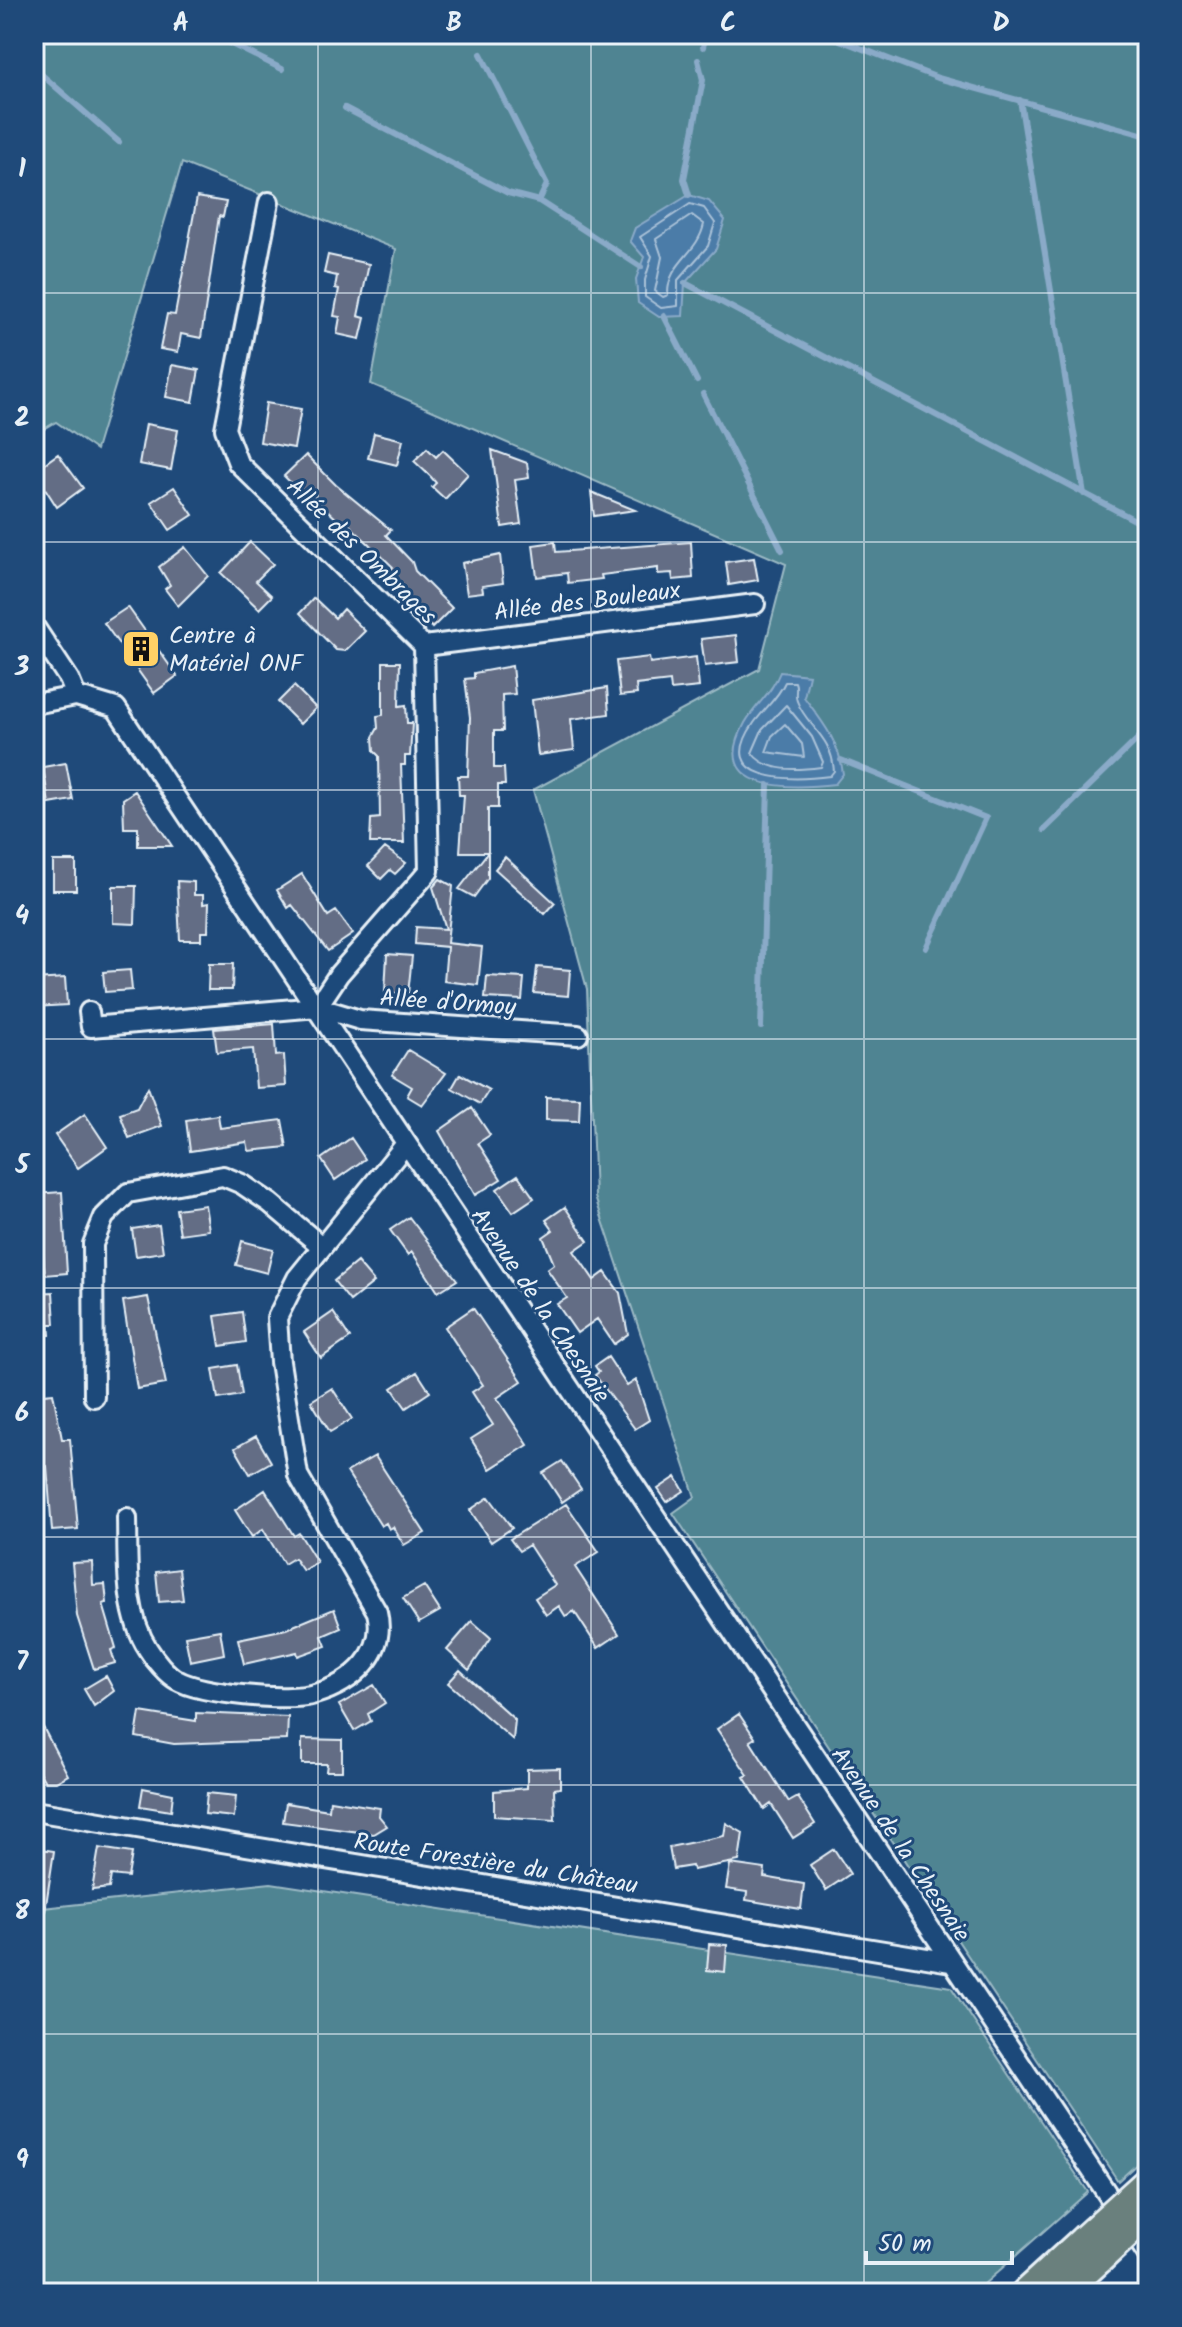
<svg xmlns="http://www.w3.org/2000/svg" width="1182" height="2327" viewBox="0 0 1182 2327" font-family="Kalam,sans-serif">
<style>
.green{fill:#4f8492;stroke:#9cbac5;stroke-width:2}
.water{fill:#4c7ba8;stroke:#8aaac8;stroke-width:2}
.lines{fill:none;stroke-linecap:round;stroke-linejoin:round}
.shore{stroke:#aac2d8;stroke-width:2}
.stream{stroke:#8aaac8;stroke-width:6}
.building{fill:#646d85;stroke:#e8f1f8;stroke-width:2}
.street-casing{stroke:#e8f1f8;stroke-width:24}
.primary-casing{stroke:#e8f1f8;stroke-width:34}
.street{stroke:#1f4a7a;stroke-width:18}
.primary{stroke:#6a807d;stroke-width:28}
.primary-bridge-casing{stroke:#e8f1f8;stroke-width:34;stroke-linecap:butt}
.primary-bridge{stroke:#6a807d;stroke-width:28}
.grid{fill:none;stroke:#e8f1f8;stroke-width:2;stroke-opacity:0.55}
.labels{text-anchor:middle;stroke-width:6;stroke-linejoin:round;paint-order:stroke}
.street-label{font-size:24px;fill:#e8f1f8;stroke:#1f4a7a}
.poi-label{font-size:24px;fill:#e8f1f8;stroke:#1f4a7a;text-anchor:start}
.neatline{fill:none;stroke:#e8f1f8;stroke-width:3}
.grid-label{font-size:26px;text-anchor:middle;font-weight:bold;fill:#e8f1f8}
</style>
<rect width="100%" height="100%" fill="#1f4a7a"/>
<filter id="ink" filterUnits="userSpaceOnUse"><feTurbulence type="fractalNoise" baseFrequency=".0125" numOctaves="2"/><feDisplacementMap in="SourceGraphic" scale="16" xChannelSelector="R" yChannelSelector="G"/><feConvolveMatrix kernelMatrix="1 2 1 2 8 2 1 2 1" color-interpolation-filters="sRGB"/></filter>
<g filter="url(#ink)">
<path class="green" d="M34 34H1148V2154L1118 2181 673 1513 695 1497 595 1197 587 989 533 790 759 669 786 564 371 384 396 249 182 163 96 450 56 422 34 435Z
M271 1883 951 1987 1088 2192 974 2293H34V1909Z"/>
<path class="water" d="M689 195 709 201 725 220 716 249 685 283 683 316 659 317 638 303 636 279 644 257 630 241 635 228Z
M780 672 809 675 804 697C822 721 840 743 843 774L835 784C791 789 707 793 745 723 755 705 772 693 780 672Z"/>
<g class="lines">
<path class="shore" d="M690 204 704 208 715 223 708 246 678 280V306L661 308 645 297V280L652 256 640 237Z
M692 215 704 224C698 254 667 263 668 295L663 297 655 291 662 257 656 239Z
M795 682C798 689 794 694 797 701 806 726 832 736 834 771L830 776C792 781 712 783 754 723 764 709 778 698 785 682Z
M786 705 812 737 823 762 821 767C798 770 767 773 752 753L762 730Z
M785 724 802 744 804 757 766 752 772 736Z"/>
<path class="stream" d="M211 34 282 69
M824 34 938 78 1148 136
M703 47 706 34
M481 54 547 184 539 201
M34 68 119 142
M1020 100 1084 494
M345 108 508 193 539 201 641 267
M689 195 684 179 703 80 698 60
M685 283 1148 527
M664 316 697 381
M703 394 782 550
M841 760 986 818 926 948
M1044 830 1148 729
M761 1027 768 785"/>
</g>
<path class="building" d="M197 197 226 202 223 217 219 216 201 338 181 334 178 352 160 349 167 314 175 315Z
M328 255 369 264 358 316 365 318 360 339 337 334 340 317 334 316 339 289 335 288 337 276 324 273Z
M172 365 199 370 193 402 166 397Z
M266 403 301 409 294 448 260 442Z
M146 424 178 430 171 470 139 464Z
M374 433 403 440 397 465 368 458Z
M427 448 436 457 443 450 468 474 445 499 432 487 436 483 431 477 414 461Z
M492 450 527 463 529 478 515 480 521 524 502 527Z
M58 454 83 488 57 507 34 471Z
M306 455 336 485 391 530 386 535 412 562 415 571 452 608 432 628 383 578 393 567 345 521 342 524 306 490 302 494 284 476Z
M174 487 193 515 170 530 151 502Z
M591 492 635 510 594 516Z
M250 542 273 564 256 581 272 596 259 609 221 573Z
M555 542 556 552 691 542 693 578 673 580 672 573 658 574V568L601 575 602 579 568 583 567 573 537 577 533 545Z
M185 547 208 576 178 606 165 589 170 585 159 567Z
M500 555 503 583 482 586 483 592 467 594 462 563Z
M754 558 758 580 729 585 726 562Z
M314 598 335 618 343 609 365 631 345 651 336 650 300 613Z
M128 607 177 676 154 693 104 623Z
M736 635 739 662 705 666 701 639Z
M649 657 650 663 696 657 699 687 671 690 670 681 636 685 637 694 620 696 616 661Z
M383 662H400L399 706 406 705 407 723H412L410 756H405V765H401L404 843H370L371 819 380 818 379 756 374 751 373 737 378 728 377 716 383 715Z
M512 666 515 694 502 695 503 731H494V768H504L505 785H498V808H488V878L474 897 459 889 488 852H460L464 795H459L458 776H468L470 717 465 679 474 678V673Z
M294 686 316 708 300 724 278 702Z
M607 688 609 714 571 719 574 750 538 755 532 700Z
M66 763 73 800 49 804 43 767Z
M135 791 172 846H138V828H124L123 799Z
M385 848 406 863 395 874 390 870 381 879 368 866Z
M505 857 555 903 545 914 495 869Z
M53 861H76V890H53Z
M302 874 328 916 336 911 353 934 328 951 292 905 288 908 277 890Z
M440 879 453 886 447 943 482 947 478 985 444 981 447 947 415 944 416 927 446 929 433 887Z
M177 881 194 882V895H203V904L209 903 208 932H201V940H180Z
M113 886H136L135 924 113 923Z
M387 954 412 956 408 994 385 992Z
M209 964H233L232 990H208Z
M537 967 570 970 568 996 534 993Z
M130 970 132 990 105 992 103 972Z
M487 976 524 978 522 1000 485 998Z
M65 978 67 1005 34 1007V980Z
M274 1024 276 1056 284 1055 286 1086 256 1088 253 1049 217 1052 214 1029Z
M408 1050 446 1073 422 1105 407 1096 412 1087 392 1075Z
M460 1074 489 1090 480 1104 452 1088Z
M148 1087 162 1126 129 1138 120 1114 137 1108Z
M546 1097 580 1098 579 1121 546 1120Z
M472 1108 490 1135 478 1143 501 1179 475 1195 439 1131Z
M85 1114 107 1147 78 1168 55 1135Z
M218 1115 220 1128 282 1120 287 1147 249 1151 247 1142 190 1151 186 1120Z
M351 1138 365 1159 335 1180 321 1159Z
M518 1175 534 1198 513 1212 497 1189Z
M62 1192 67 1273 45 1275 40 1221H35L34 1194Z
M205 1205 209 1230 180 1234 176 1209Z
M565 1207 588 1241 574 1251 594 1280 605 1272 620 1293 628 1334 614 1344 597 1319 577 1333 557 1304 567 1298 547 1269 554 1264 543 1237 553 1230 546 1220Z
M409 1217 457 1280 438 1292 412 1252 408 1255 390 1230Z
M159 1225 163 1252 136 1256 132 1229Z
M242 1241 273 1249 267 1273 236 1265Z
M357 1262 374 1282 350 1301 334 1281Z
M53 1292 55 1324H49L50 1335H34V1293Z
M148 1297 166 1384 137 1389 123 1301Z
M473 1308 522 1381 497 1398 528 1445 490 1469 471 1439 493 1425 472 1392 483 1385 445 1327Z
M242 1312 246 1342 220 1346 215 1316Z
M333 1312 350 1338 321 1358 304 1332Z
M608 1357 627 1386 636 1380 649 1420 635 1429 595 1375 599 1372 595 1366Z
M237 1365 242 1395 218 1399 213 1369Z
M417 1372 430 1392 406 1408 392 1388Z
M332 1388 352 1419 330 1432 311 1401Z
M53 1393 62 1439H70L78 1529 52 1531 47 1466 37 1467 34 1395Z
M256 1436 271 1462 250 1474 235 1448Z
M375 1456 425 1533 404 1545 393 1527 389 1529 386 1523 381 1526 347 1472Z
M562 1461 581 1489 562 1502 543 1473Z
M676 1477 684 1491 667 1502 658 1489Z
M265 1490 294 1536 299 1533 317 1562 303 1571 294 1558 284 1564 263 1529 252 1537 235 1510Z
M489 1497 512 1528 491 1542 470 1510Z
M566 1504 599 1552 575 1567 619 1634 598 1648 574 1611 566 1617 559 1606 546 1615 535 1598 555 1585 529 1545 519 1551 510 1539Z
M92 1562 93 1585 105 1584 107 1603 103 1604 116 1648 111 1650 115 1663 94 1669 77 1616 72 1563Z
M179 1569 183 1600 159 1602 156 1572Z
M424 1586 440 1611 419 1623 403 1598Z
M334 1609 341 1628 322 1636 326 1646 298 1656 297 1652 244 1664 238 1639 286 1629Z
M472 1621 491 1638 469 1670 447 1650Z
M220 1630 224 1654 190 1661 185 1636Z
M460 1670 515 1720 513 1740 448 1683Z
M106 1676 114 1691 94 1706 84 1689Z
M374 1685 385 1703 368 1714 371 1721 354 1731 339 1705Z
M34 1710 68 1775 56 1782H45L34 1763Z
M140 1712 196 1721V1713L288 1717 287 1740 174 1744 136 1737Z
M739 1714 755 1738 750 1741 789 1802 798 1797 815 1824 793 1838 771 1804 764 1809 744 1777 748 1775 717 1729Z
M302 1739 342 1740V1771H326L327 1764H302Z
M560 1768V1788L554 1789 555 1820 494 1816V1791L527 1788V1769Z
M143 1788 173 1794 171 1811 140 1806Z
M207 1793 236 1796 234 1817 205 1814Z
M330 1800 380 1808 379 1816 387 1826 374 1834 283 1822 286 1803 329 1810Z
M726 1823 743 1833 739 1861 693 1870 692 1866 673 1869 669 1847 724 1836Z
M34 1848 54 1851 43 1925H34Z
M99 1848 132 1853 128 1877 111 1875 109 1888 92 1890Z
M834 1849 850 1874 826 1890 810 1865Z
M730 1864 765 1869 764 1877 804 1884 801 1909 746 1900 747 1892 726 1889Z
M709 1944 727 1945 725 1972 707 1970Z"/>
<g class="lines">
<defs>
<path id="street" d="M269 202 225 429 238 463 424 646 429 871 339 974 317 1007
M34 626 69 679 76 696
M424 646 755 604
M34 704 76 696 116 708 1148 2255
M89 1012 91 1027 317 1007 360 1020 578 1035
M94 1397 93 1244 104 1217 128 1193 223 1176 242 1184 270 1203 321 1246
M127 1518C128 1560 124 1612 148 1649 154 1659 167 1675 177 1680 201 1694 288 1702 315 1694 353 1683 387 1653 377 1612L298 1475 280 1362 277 1318 297 1278 405 1145
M34 1811 951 1962"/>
<path id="primary" d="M1026 2293 1085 2239
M1062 2293 1099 2259"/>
</defs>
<use href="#street" class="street-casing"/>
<use href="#primary" class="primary-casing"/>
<use href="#street" class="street"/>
<use href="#primary" class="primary"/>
<defs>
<path id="primary-bridge" d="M1085 2239 1148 2182
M1099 2259 1148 2213"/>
</defs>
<use href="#primary-bridge" class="primary-bridge-casing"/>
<use href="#primary-bridge" class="primary-bridge"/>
</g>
</g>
<path class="grid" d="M318 34V2293M591 34V2293M864 34V2293M34 293H1148M34 542H1148M34 790H1148M34 1039H1148M34 1288H1148M34 1537H1148M34 1785H1148M34 2034H1148"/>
<defs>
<symbol id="building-square" viewBox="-11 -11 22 22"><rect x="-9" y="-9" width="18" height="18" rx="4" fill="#ffd166" stroke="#1f4a7a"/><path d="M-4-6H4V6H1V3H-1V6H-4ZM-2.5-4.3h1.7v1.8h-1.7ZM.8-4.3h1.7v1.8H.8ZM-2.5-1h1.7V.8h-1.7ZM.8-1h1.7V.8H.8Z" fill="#111"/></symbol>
</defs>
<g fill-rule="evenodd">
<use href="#building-square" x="119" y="627" width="44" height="44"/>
</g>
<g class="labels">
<g class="street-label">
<text transform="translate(362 551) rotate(44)" y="8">Allée des Ombrages</text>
<text transform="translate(587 601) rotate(-7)" y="8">Allée des Bouleaux</text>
<text transform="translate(448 1002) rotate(4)" y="8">Allée d'Ormoy</text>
<text transform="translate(541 1305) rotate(56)" y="8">Avenue de la Chesnaie</text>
<text transform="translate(901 1844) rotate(56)" y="8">Avenue de la Chesnaie</text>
<text transform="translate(496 1863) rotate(9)" y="8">Route Forestière du Château</text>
</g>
<g class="poi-label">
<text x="169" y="643">Centre à<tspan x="169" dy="28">Matériel ONF</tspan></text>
</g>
</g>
<rect width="1182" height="2327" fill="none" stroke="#1f4a7a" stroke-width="88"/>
<path d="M866 2251v12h146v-12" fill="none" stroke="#e8f1f8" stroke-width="4"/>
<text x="878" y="2251" font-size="24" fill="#e8f1f8" stroke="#1f4a7a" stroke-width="6" paint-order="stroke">50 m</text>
<rect x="44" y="44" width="1094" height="2239" class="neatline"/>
<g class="grid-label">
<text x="181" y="31">A</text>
<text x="454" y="31">B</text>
<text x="728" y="31">C</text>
<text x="1001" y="31">D</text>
<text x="22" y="177">1</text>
<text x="22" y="426">2</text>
<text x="22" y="675">3</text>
<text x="22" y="924">4</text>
<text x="22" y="1173">5</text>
<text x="22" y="1421">6</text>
<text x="22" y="1670">7</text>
<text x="22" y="1919">8</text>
<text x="22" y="2168">9</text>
</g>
</svg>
